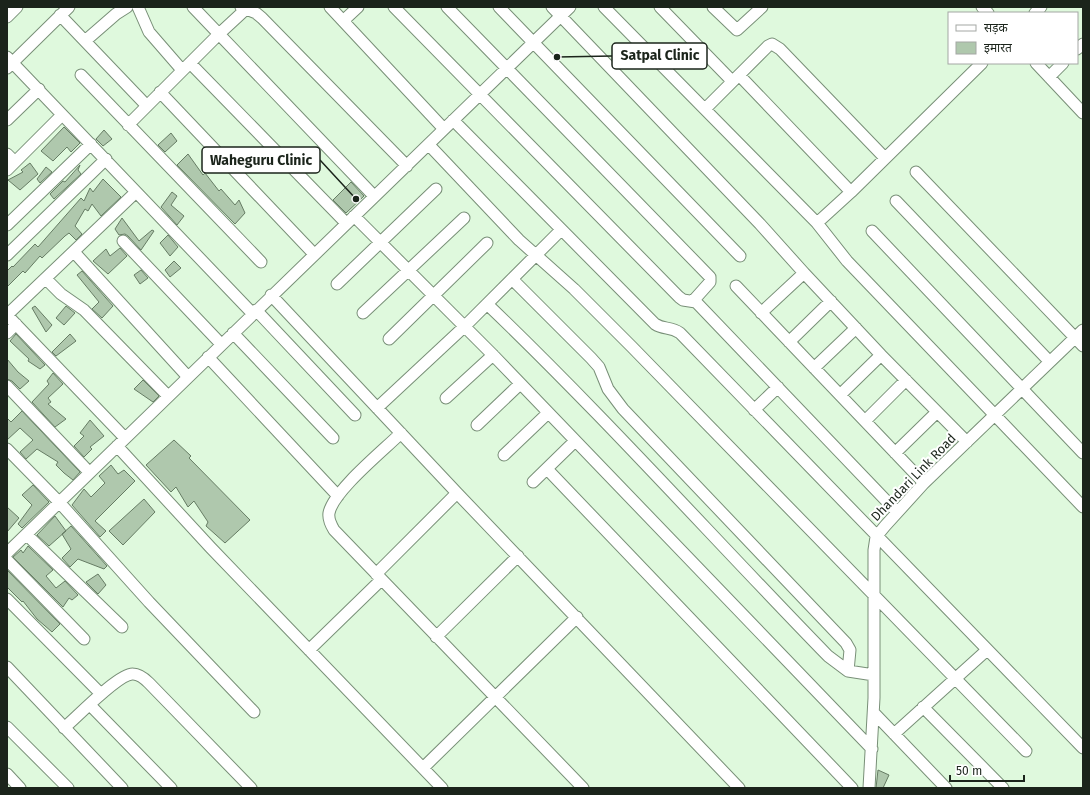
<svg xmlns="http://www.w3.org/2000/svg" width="1090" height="795" viewBox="0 0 1090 795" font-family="'Fira Sans','Noto Sans Devanagari',sans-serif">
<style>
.building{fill:#afc8ad;stroke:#667c64}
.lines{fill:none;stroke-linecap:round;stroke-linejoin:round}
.minor-casing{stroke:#788f77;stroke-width:13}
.minor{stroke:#fff;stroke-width:11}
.labels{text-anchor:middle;stroke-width:4;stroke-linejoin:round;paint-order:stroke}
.street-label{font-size:13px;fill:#1b241b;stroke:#fff}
.leader{fill:none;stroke:#1b241b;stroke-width:1.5}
.callout-dot{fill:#1b241b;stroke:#fff;stroke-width:1.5}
.callout{fill:#fff;stroke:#1b241b;stroke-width:1.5}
.callout-label{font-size:14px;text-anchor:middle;font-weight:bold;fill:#1b241b}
</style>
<rect width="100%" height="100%" fill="#dff9dd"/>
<path class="building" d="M64 127 80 143 71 152 67 147 53 161 41 151Z
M104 130 112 139 103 146 96 139Z
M171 133 177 141 165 152 158 145Z
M188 154 203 175 205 173 219 191 221 189 235 205 239 200 245 213 235 224 177 165Z
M30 163 38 174 20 190 8 180 23 172 21 170Z
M80 165 78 170 81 174 54 199 50 194 63 181 65 182Z
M46 167 52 172 40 183 37 179Z
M103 179 121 197 101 216 92 204 88 211 85 209 75 226 82 234 76 240 69 233 65 236 42 258 40 256 25 273 23 271 7 287V271L12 266 13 267 35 244 38 247 81 198 84 201 90 188 93 192Z
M351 182 364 196 346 213 333 200Z
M172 192 177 196 171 205 184 216 177 225 161 207Z
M122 218 139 241 152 230 154 231 141 250 128 236 125 234 119 235 115 229Z
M168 235 178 247 170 256 160 243Z
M120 248 127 256 108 274 93 261 106 249 110 256Z
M174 261 181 268 170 277 165 270Z
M141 270 148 278 140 284 134 275Z
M82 271 113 306 102 318 92 309 99 302 77 275Z
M35 306 52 325 46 332 32 308Z
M66 306 75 313 64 325 56 318Z
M16 334 45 365 40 369 28 361 29 359 10 341Z
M70 334 76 341 56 356 52 352Z
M7 359 18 372 29 381 20 389 12 381 7 379Z
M53 373 63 384 48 398 51 402 48 404 66 419 55 427 32 402 49 384 47 381Z
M143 380 159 396 153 402 134 389Z
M22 411 80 472 73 480 64 473 56 465 58 462 37 449 26 459 20 452 33 440 20 428 7 440V418L11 422Z
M90 420 104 436 90 447 92 449 84 457 74 446 84 436 80 433Z
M174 440 191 456 189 458 250 520 225 543 206 526 208 522 194 501 188 507 176 487 171 492 146 465Z
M111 465 118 474 124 470 135 481 95 521 106 531 100 537 72 505 84 489 91 497 105 483 99 476Z
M33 485 49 502 22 528 18 524 32 505 22 495Z
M144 499 155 512 123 545 109 531Z
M7 507 19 518 7 532Z
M55 516 66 531 49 546 37 535Z
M71 526 107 566 104 569 78 559 70 567 62 558 71 549 62 534Z
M28 546 53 570 46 576 56 588 65 581 78 595 72 600 69 598 63 607 13 557 21 550 23 553Z
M7 570 60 624 52 632 37 619 23 601 22 602 7 587Z
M98 574 106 585 98 594 86 582Z
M878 770 889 775 883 788H876Z"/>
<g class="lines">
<defs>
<path id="minor" d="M138 7 149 32 182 70
M193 7 374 196
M241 7 256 13 262 18 407 166
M330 7 444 129
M394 7 679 297 683 300 696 302 897 512
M447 7 710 277V282L693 301
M499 7 740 256
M552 7 760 224 804 273 881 355 967 442
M604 7 817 223 847 261 1083 507
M660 7 732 81
M713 7 737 30 762 7
M982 7 988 13
M1035 13 1041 7
M60 15 147 106
M7 17 17 7
M343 21 358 7
M85 41 116 14 127 7
M1077 49 1083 44
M7 57 253 314
M190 63 346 223
M1036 63 1083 113
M7 68 69 7
M81 75 261 262
M739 75 851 192
M1049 77 1063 63
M160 92 314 254
M705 109 768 46 772 44 780 49 885 158
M7 120 39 89
M453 120 655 324C664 330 670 326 680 333L1083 748
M128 125 219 34 246 9
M429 145 519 240 574 289 632 347 1026 751
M7 154 15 162
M7 170 62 115
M916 172 1083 346
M896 201 1049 361
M354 216 493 355 872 749
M817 223 851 192 982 63
M7 225 91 144
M872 231 1083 453
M123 241 221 344
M74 252 188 377
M7 255 106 159
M46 279 61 294 84 310 168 396
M512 279 591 358 599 367 608 389 623 409 846 643 850 650 848 671
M337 284 436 189
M736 286 924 483
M271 295 457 493 739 788
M487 304C605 417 714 539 828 656L848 671 874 675
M256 310 355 415
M363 313 464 218
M761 313 804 273
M7 315 136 192
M7 315 125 438
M7 333 16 324
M233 333 333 438
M389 339 487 243
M789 342 831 301
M208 357 338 496
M814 368 856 328
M7 386 89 472
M840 395 881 355
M446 398 493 355
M377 408 465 326 561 230
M754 410 778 387
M865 421 906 380
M477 425 520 384
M401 433C384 450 333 491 329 513 328 519 331 525 334 530L583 788
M117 446 211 548 442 788
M7 449 59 502 149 602 254 712
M895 453 937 412
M504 455 548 413
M547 469 852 788
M533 482 575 441
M27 535 122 627
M7 553 570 7
M7 560 84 639
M376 574 457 493
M7 599 101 694
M436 637 518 556
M309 650 381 580
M7 667 122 788
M90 705 171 788
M923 707 1003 788
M874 713 946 788
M7 727 68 788
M64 728C76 718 119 673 133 674 139 674 145 679 149 683L251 788
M894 734 987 650
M423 768 577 617
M7 774 20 788
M869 788 874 698V550L876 537 885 526 924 483 1083 330"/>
</defs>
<use href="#minor" class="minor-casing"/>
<use href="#minor" class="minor"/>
</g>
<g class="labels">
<g class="street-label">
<text transform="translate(913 477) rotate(-46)" y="5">Dhandari Link Road</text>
</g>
</g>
<path class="leader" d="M557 57L612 56M356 199L320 160"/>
<g class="callout-dot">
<circle cx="557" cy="57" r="4"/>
<circle cx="356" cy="199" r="4"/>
</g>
<g class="callout">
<rect x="612" y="43" width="95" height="26" rx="4"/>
<rect x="202" y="147" width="118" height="26" rx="4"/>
</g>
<g class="callout-label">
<text x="660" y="60">Satpal Clinic</text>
<text x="261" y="165">Waheguru Clinic</text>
</g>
<rect width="1090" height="795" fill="none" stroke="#1b241b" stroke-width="16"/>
<rect x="948" y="12" width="130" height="52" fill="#ffffff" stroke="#a4a7a4"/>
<rect x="956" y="25" width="20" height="6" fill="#ffffff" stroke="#a4a7a4"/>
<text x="984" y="32" font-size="12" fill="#1b241b">सड़क</text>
<rect x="956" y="42" width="20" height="12" fill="#afc8ad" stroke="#a4a7a4"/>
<text x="984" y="52" font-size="12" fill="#1b241b">इमारत</text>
<path d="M950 775v6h74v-6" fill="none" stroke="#1b241b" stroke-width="2"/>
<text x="956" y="775" font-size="12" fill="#1b241b" stroke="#ffffff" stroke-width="3" paint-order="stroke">50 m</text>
</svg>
